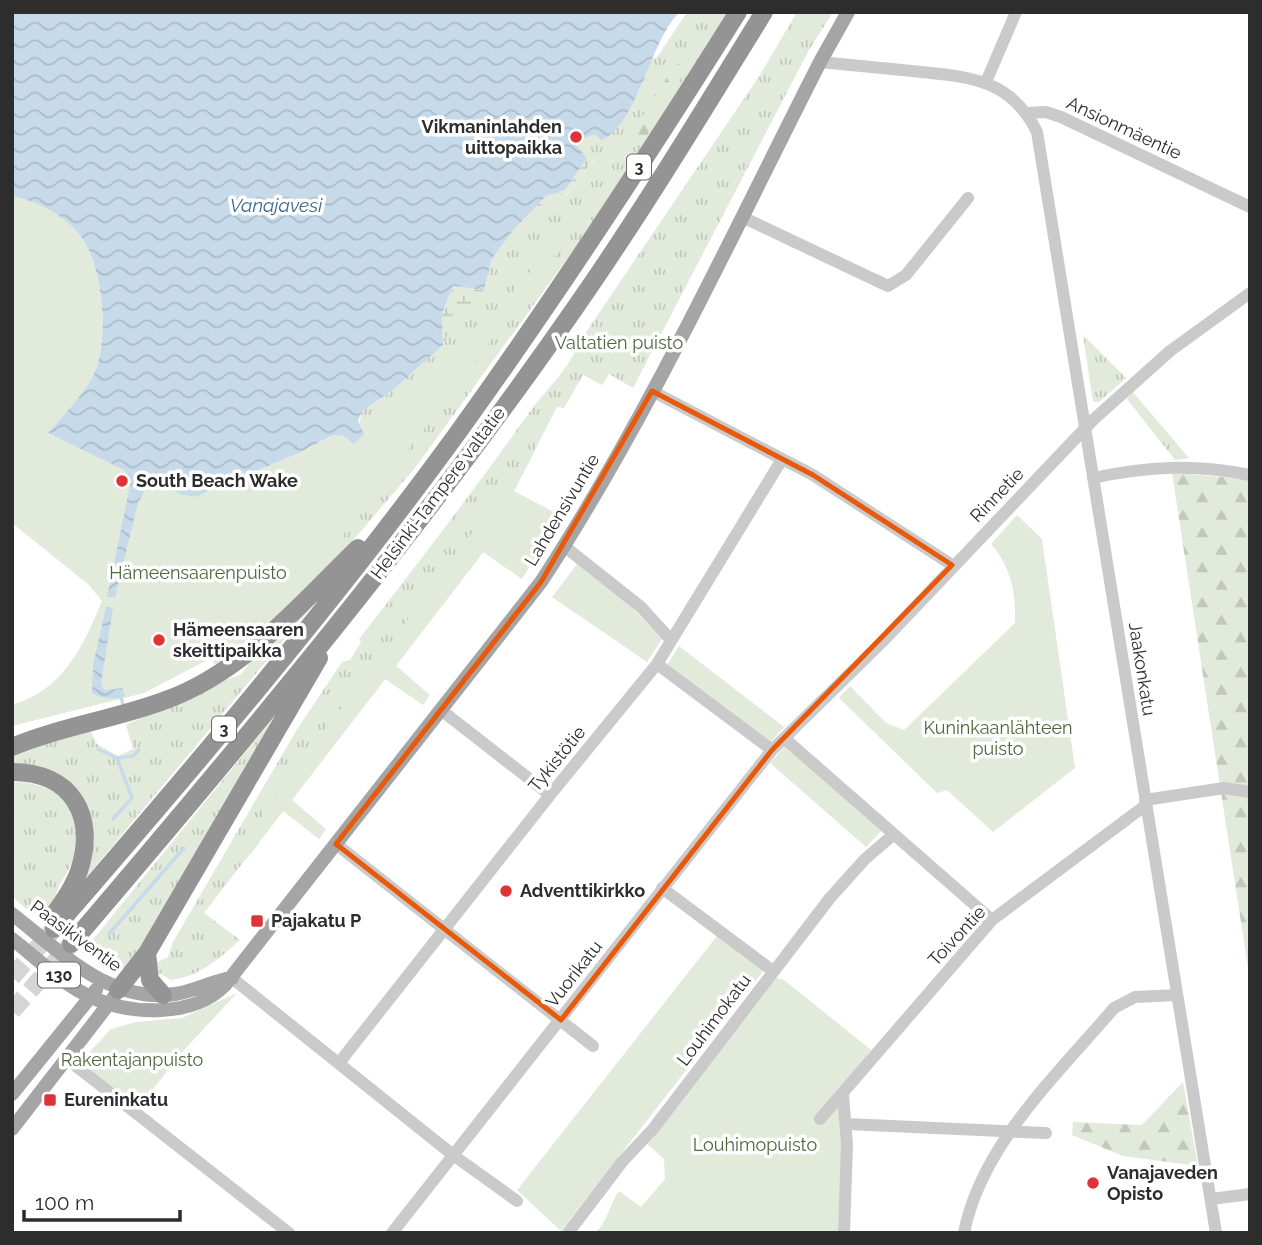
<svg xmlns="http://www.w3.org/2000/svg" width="1262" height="1245" viewBox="0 0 1262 1245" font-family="Raleway,sans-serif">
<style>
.grass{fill:url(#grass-tufts)}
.forest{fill:url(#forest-firs)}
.wetland{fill:url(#wetland-marsh)}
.green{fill:#e2eadb}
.water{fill:url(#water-waves)}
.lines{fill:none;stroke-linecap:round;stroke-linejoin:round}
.stream{stroke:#c7daea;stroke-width:3.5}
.highway-tunnel{stroke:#d5d5d5;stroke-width:18;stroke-dasharray:18 9;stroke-linecap:butt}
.minor{stroke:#cacaca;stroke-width:12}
.major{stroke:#a5a5a5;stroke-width:14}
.highway{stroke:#949494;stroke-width:18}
.marked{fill:none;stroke:#e8590c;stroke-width:5;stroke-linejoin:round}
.poi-dot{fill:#de3437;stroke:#fff;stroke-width:2.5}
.labels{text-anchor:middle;stroke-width:7;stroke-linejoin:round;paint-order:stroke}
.shield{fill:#fff;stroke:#6c6c6c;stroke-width:2}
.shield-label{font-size:16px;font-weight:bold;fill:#2d2d2d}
.poi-label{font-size:18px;font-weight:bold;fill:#2d2d2d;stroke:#fff;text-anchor:start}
.street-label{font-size:18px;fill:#2d2d2d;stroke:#fff}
.park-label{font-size:18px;fill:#4e673c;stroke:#fff}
.water-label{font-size:19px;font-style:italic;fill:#3e698b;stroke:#fff}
</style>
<defs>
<pattern id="grass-tufts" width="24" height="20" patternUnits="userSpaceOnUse" patternTransform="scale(1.75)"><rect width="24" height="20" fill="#e2eadb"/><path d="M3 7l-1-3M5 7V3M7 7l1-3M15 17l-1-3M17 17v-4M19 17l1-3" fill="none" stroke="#c2c9bc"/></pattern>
<pattern id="forest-firs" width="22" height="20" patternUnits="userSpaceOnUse" patternTransform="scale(1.75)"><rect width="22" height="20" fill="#e2eadb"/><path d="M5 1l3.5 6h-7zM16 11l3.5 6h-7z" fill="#c2c9bc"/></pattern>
<pattern id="wetland-marsh" width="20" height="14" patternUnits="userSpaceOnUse" patternTransform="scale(1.75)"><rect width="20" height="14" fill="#e2eadb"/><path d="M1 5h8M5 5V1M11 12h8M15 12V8" fill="none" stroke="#c2c9bc"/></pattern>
<pattern id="water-waves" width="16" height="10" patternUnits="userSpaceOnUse" patternTransform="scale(1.75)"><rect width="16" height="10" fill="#c7daea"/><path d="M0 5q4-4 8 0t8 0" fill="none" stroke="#abbbc9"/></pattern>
</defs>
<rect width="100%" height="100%" fill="#fff"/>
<path class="grass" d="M687 12H728L599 215 415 468 315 585 216 666 211 658 359 424 362 411 393 390 443 345 451 325 484 290 492 259 514 229 527 213 547 208 567 195 594 160 587 158 569 138 573 131 583 134 638 93 651 60 658 56Z
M797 12H833L809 50 633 388 609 374 602 385 583 375 564 408 557 407 479 558 204 913 240 940C218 959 201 976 171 980L159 973 154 974 156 963 168 957 173 942 296 731 342 662 350 660 361 642 359 639C417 565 474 490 529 413 545 390 569 370 578 344L760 75Z
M1083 335 1126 378 1099 402H1093Z
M1132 391 1189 458 1175 460 1127 399Z
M313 605 80 885 91 847 58 775 34 766 12 765V755L90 730 97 744 118 756 133 749 126 725 212 684 240 675 252 660Z
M284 705 134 964 125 969 82 953Z
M12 782C44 781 80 799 79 836 78 855 68 870 60 885 53 899 53 907 40 916L25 908 12 896Z"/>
<path class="forest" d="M676 63 685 67C682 85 654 114 646 140L633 146 628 139Z
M1172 473 1250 479V981Z
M1183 1082 1198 1166 1123 1156 1072 1135 1073 1122 1142 1125Z"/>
<path class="wetland" d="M587 158 594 159C578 180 558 215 527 213L546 196 565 190Z
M453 286 484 290 452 325 443 345 442 313Z"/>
<path class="green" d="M12 196C39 202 69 217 84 241 104 274 110 344 92 378 81 398 63 416 48 433L125 470 131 481 128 498 138 503 148 485 156 481 182 495 195 497 299 453 332 435 343 436 354 444 358 442 413 401 456 356 545 255 574 215 582 220 319 567 255 625 213 657 144 693 12 726V705C63 690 83 647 102 601L89 585 12 523Z
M538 445 514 491 561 516 522 579 483 552 396 666 430 695 423 705 385 679 292 800 326 829 319 839 283 811 249 856 263 816 280 790Z
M1017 515 1042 539 1075 768 993 832 947 790 937 793 839 698 850 686 886 723 904 730 1015 623C1016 593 1011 567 991 544Z
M578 563 631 606 662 639 647 662 552 597Z
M679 646 784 727 770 743 667 665Z
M785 746 881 831 866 847 770 763Z
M717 936 764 970 561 1231 517 1190Z
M774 977 784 980 871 1050 839 1091 842 1143 838 1233H594C606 1226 610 1203 619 1191L641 1207 665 1179 664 1159 646 1143Z
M237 993 185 1049 137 1109 78 1065 111 1029 136 1022 182 1018Z"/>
<path class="water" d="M12 12H680C651 37 637 128 601 140L595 134 584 138 578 130 573 131 570 138 587 158 565 190 546 196 514 229 492 259 484 290 453 286 442 313 443 345 393 390 362 411 358 421 364 434 354 444 343 436 332 435 299 453 195 497 182 495 156 482 148 485 138 503 115 597H107L131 481 124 470 48 433C63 416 80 398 92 378 110 344 104 274 84 241 69 217 39 202 12 196Z
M106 607 113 608 101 684 104 690 122 688 125 696C116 700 100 699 92 693L93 665Z"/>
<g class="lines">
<path class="stream" d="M121 698 123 704
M98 749 117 758
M113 819 132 798 117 758 133 756 139 750
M109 934 184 848"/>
<path class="highway-tunnel" d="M12 977 54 929
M12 1011 71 944"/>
<path class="minor" d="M820 62C850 65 881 68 912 71 967 77 1010 77 1037 132L1216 1233
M986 82 1016 12
M1027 113 1046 112 1061 117 1250 207
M742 217 888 286 906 275 968 198
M652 391 813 475 952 565
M1093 478C1148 466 1195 464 1250 475
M564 546 641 607 670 639
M657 664 772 750
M441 710 550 795
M784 738 992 920
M1145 800 1224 788 1250 792
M336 844 593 1046
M662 888 773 971
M232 978 453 1155 517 1201
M67 1059 289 1233
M339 1063 550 795 657 664 781 461
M843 1094 847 1144 844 1233
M820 1119 992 920 1146 805
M847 1124 1046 1133
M1211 1199 1250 1194
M392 1233 772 750 883 641 1093 420 1170 351 1250 293
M568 1233 622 1162 653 1129 830 898 865 859 893 835
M964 1233C981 1145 1058 1074 1114 1008L1135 997 1177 995"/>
<path class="major" d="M12 914C60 951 109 1004 175 994 195 991 212 981 232 978
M12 939C37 958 63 985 91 997 130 1015 193 1018 225 985L541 582C648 418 731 237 820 62L848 12
M12 1094 96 990
M12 1129 114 997"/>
<path class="highway" d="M12 747C62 726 116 719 166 700 245 671 299 605 358 548
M12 772C72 772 97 816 79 871 73 888 62 903 52 917
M54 929C192 770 329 609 454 438 554 300 647 157 738 12
M71 944C247 738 421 530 575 308 642 212 703 111 764 12
M147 953 150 980 163 995
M118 990 147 953 319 658"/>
</g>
<path class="marked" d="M652 391 813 475 952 565 772 750 561 1020 336 844 541 582Z"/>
<g class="poi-dot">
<circle cx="576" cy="137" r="7"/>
<circle cx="122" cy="481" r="7"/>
<circle cx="159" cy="640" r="7"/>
<circle cx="506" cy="891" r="7"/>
<rect x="250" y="914" width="14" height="14" rx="3.5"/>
<rect x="43" y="1093" width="14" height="14" rx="3.5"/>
<circle cx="1093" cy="1183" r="7"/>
</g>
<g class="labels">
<g class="shield">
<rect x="627" y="154.5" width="24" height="25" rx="5"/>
<rect x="212" y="716.5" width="24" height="25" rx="5"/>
<rect x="38" y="962.5" width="42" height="25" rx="5"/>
</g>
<g class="shield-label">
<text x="639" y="173">3</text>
<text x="224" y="735">3</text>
<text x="59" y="981">130</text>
</g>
<g class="poi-label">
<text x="562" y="133" text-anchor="end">Vikmaninlahden<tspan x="562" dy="21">uittopaikka</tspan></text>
<text x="136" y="487">South Beach Wake</text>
<text x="173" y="636">Hämeensaaren<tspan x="173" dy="21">skeittipaikka</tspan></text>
<text x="520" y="897">Adventtikirkko</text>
<text x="271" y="927">Pajakatu P</text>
<text x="64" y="1106">Eureninkatu</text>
<text x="1107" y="1179">Vanajaveden<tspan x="1107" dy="21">Opisto</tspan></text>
</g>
<g class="street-label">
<text transform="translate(1124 128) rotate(25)" y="6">Ansionmäentie</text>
<text transform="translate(438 493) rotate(-53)" y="6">Helsinki-Tampere valtatie</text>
<text transform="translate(997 495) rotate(-46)" y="6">Rinnetie</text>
<text transform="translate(562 510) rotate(-59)" y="6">Lahdensivuntie</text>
<text transform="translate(1142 669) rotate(81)" y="6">Jaakonkatu</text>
<text transform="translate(557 759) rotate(-51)" y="6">Tykistötie</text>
<text transform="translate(76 936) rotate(36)" y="6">Paasikiventie</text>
<text transform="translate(957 936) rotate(-47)" y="6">Toivontie</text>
<text transform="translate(574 974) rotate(-52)" y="6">Vuorikatu</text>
<text transform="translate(714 1020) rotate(-53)" y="6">Louhimokatu</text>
</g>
<g class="park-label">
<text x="619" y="349">Valtatien puisto</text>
<text x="198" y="579">Hämeensaarenpuisto</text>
<text x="998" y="734">Kuninkaanlähteen<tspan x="998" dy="21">puisto</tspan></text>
<text x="132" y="1066">Rakentajanpuisto</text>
<text x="755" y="1151">Louhimopuisto</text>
</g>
<g class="water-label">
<text x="276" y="212">Vanajavesi</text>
</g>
</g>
<rect width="1262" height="1245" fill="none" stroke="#2d2d2d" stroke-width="28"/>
<path d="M24 1210v10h156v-10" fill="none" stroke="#2d2d2d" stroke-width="3.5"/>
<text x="35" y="1210" font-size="21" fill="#2d2d2d" stroke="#ffffff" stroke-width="5" paint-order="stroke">100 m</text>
</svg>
